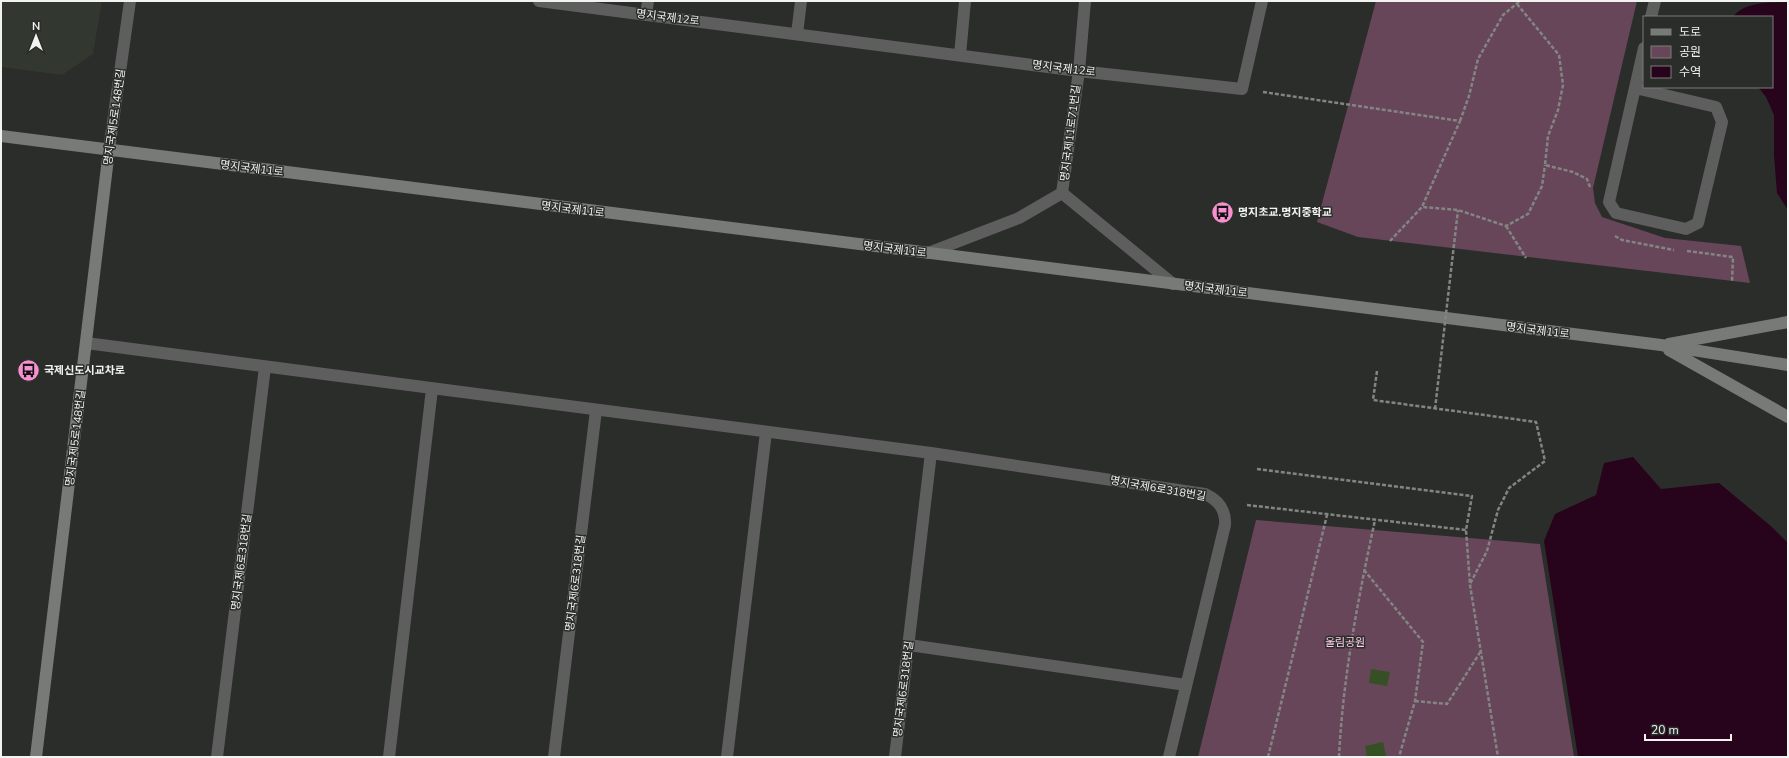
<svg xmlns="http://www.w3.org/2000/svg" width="1789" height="758" viewBox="0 0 1789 758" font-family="'Nunito Sans','Noto Sans KR',sans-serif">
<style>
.built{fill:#32372f}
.green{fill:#68465a}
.water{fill:#28031c}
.building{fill:#365026}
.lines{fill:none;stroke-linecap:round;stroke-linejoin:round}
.path{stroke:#838582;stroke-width:2.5;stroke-dasharray:4 2;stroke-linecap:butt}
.lane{stroke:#5d5e5d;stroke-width:12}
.street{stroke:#5d5e5d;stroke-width:12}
.secondary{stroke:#787a78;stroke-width:12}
.path-bridge{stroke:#838582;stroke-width:2.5;stroke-dasharray:4 2;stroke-linecap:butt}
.labels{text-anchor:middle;stroke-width:3;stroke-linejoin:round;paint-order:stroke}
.street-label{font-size:11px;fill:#f1f3f1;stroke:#2b2d2a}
.poi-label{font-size:11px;font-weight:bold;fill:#f1f3f1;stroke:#2b2d2a;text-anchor:start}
.park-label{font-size:11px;fill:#fdcee9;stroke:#2b2d2a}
</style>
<rect width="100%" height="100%" fill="#2b2d2a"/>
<path class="built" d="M1 1H102L93 54 62 75 1 67Z"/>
<path class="green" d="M1376 1H1637L1593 188 1595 203 1602 217 1665 238 1741 246 1750 283 1358 237 1317 222Z
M1256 520 1540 544 1574 757H1198Z"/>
<path class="water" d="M1788 2V210L1777 193 1774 155V115L1766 97 1758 87H1772V17H1733C1745 1 1770 3 1788 2Z
M1633 457 1661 489 1719 483 1772 527 1788 543V757H1578L1544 541 1555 514 1596 495 1604 463Z"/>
<path class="building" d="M1371 669 1390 672 1387 686 1369 683Z
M1383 742 1386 756 1367 757 1365 746Z"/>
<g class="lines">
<path class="path" d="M1517 4 1559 55 1563 85 1558 110 1548 136 1545 165 1573 172 1587 179 1590 187
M1263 92 1460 121 1422 207
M1460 121 1469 96 1478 59 1503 15 1520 1
M1506 226 1526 258
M1615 236 1622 240 1674 250
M1390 241 1422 207 1458 210 1506 226 1528 214 1542 186 1545 165
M1687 251 1733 257 1732 282
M1377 371 1373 400 1536 422 1545 461 1509 488 1498 510 1487 551 1470 584
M1257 469 1472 496 1466 530 1470 585 1498 757
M1247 505 1466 530
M1364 570 1423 642 1415 701 1399 757
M1415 701 1447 704 1481 651
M1268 757 1327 515
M1339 757C1343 676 1358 599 1375 520"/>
<path class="lane" d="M1651 17 1655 1
M1635 88 1716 107 1722 122 1698 223 1686 229 1616 213 1609 202 1644 48"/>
<path class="street" d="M539 1 1079 71 1242 89 1262 1
M646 15 648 1
M797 34 801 1
M960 55 965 1
M109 150 130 1
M1062 193 1079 71 1085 1
M928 253 1019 218 1062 193 1173 284
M86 343 931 453 1205 494C1218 500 1226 509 1225 525L1169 757
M909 645 1186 685
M217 757 265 367
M389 757 432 389
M554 757 596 410
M727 757 766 432
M895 757 931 453"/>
<path class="secondary" d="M1 136 1661 345 1788 365
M1669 344 1788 322
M1669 350 1788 417
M36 757 109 150"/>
<path class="path-bridge" d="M1435 409 1458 210"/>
</g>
<defs>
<symbol id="bus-disc" viewBox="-11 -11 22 22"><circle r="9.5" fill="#f690cf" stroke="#2b2d2a"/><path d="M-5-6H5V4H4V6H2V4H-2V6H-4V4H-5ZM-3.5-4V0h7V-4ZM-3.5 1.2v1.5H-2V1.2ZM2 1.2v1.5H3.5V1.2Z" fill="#111"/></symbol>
</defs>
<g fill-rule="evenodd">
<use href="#bus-disc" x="1210" y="200" width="25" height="25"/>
<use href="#bus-disc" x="16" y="358" width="25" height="25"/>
</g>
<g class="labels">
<g class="street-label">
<text transform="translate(668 17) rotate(7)" y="4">명지국제12로</text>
<text transform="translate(1064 68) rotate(7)" y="4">명지국제12로</text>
<text transform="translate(114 117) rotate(-82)" y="4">명지국제5로148번길</text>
<text transform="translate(1070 133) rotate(-83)" y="4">명지국제11로71번길</text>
<text transform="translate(252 168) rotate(7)" y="4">명지국제11로</text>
<text transform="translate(573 209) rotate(7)" y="4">명지국제11로</text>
<text transform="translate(895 249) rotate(7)" y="4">명지국제11로</text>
<text transform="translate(1216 289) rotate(7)" y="4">명지국제11로</text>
<text transform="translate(1538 330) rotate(7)" y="4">명지국제11로</text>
<text transform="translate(75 438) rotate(-83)" y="4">명지국제5로148번길</text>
<text transform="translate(1158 488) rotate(10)" y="4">명지국제6로318번길</text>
<text transform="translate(241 562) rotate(-83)" y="4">명지국제6로318번길</text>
<text transform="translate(575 583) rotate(-83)" y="4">명지국제6로318번길</text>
<text transform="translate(903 689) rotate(-83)" y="4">명지국제6로318번길</text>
</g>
<g class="poi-label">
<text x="1238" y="216">명지초교.명지중학교</text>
<text x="44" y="374">국제신도시교차로</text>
</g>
<g class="park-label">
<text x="1345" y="646">울림공원</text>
</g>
</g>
<rect width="1789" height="758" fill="none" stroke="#f1f3f1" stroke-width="4"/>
<rect x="1643" y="16" width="130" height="72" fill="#2b2d2a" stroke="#7a7c7a"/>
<rect x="1651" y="29" width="20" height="6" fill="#787a78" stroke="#7a7c7a"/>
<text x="1679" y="36" font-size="12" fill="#f1f3f1">도로</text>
<rect x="1651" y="46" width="20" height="12" fill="#68465a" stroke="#7a7c7a"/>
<text x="1679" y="56" font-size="12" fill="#f1f3f1">공원</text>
<rect x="1651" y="66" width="20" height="12" fill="#28031c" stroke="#7a7c7a"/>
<text x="1679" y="76" font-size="12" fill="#f1f3f1">수역</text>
<g transform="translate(36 36)" stroke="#2b2d2a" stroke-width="3" paint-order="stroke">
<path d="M0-3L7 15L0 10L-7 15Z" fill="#f1f3f1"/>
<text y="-6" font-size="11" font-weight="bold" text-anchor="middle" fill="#f1f3f1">N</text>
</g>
<path d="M1645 734v6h86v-6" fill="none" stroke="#f1f3f1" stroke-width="2"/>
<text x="1651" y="734" font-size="12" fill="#f1f3f1" stroke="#2b2d2a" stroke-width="3" paint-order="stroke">20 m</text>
</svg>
